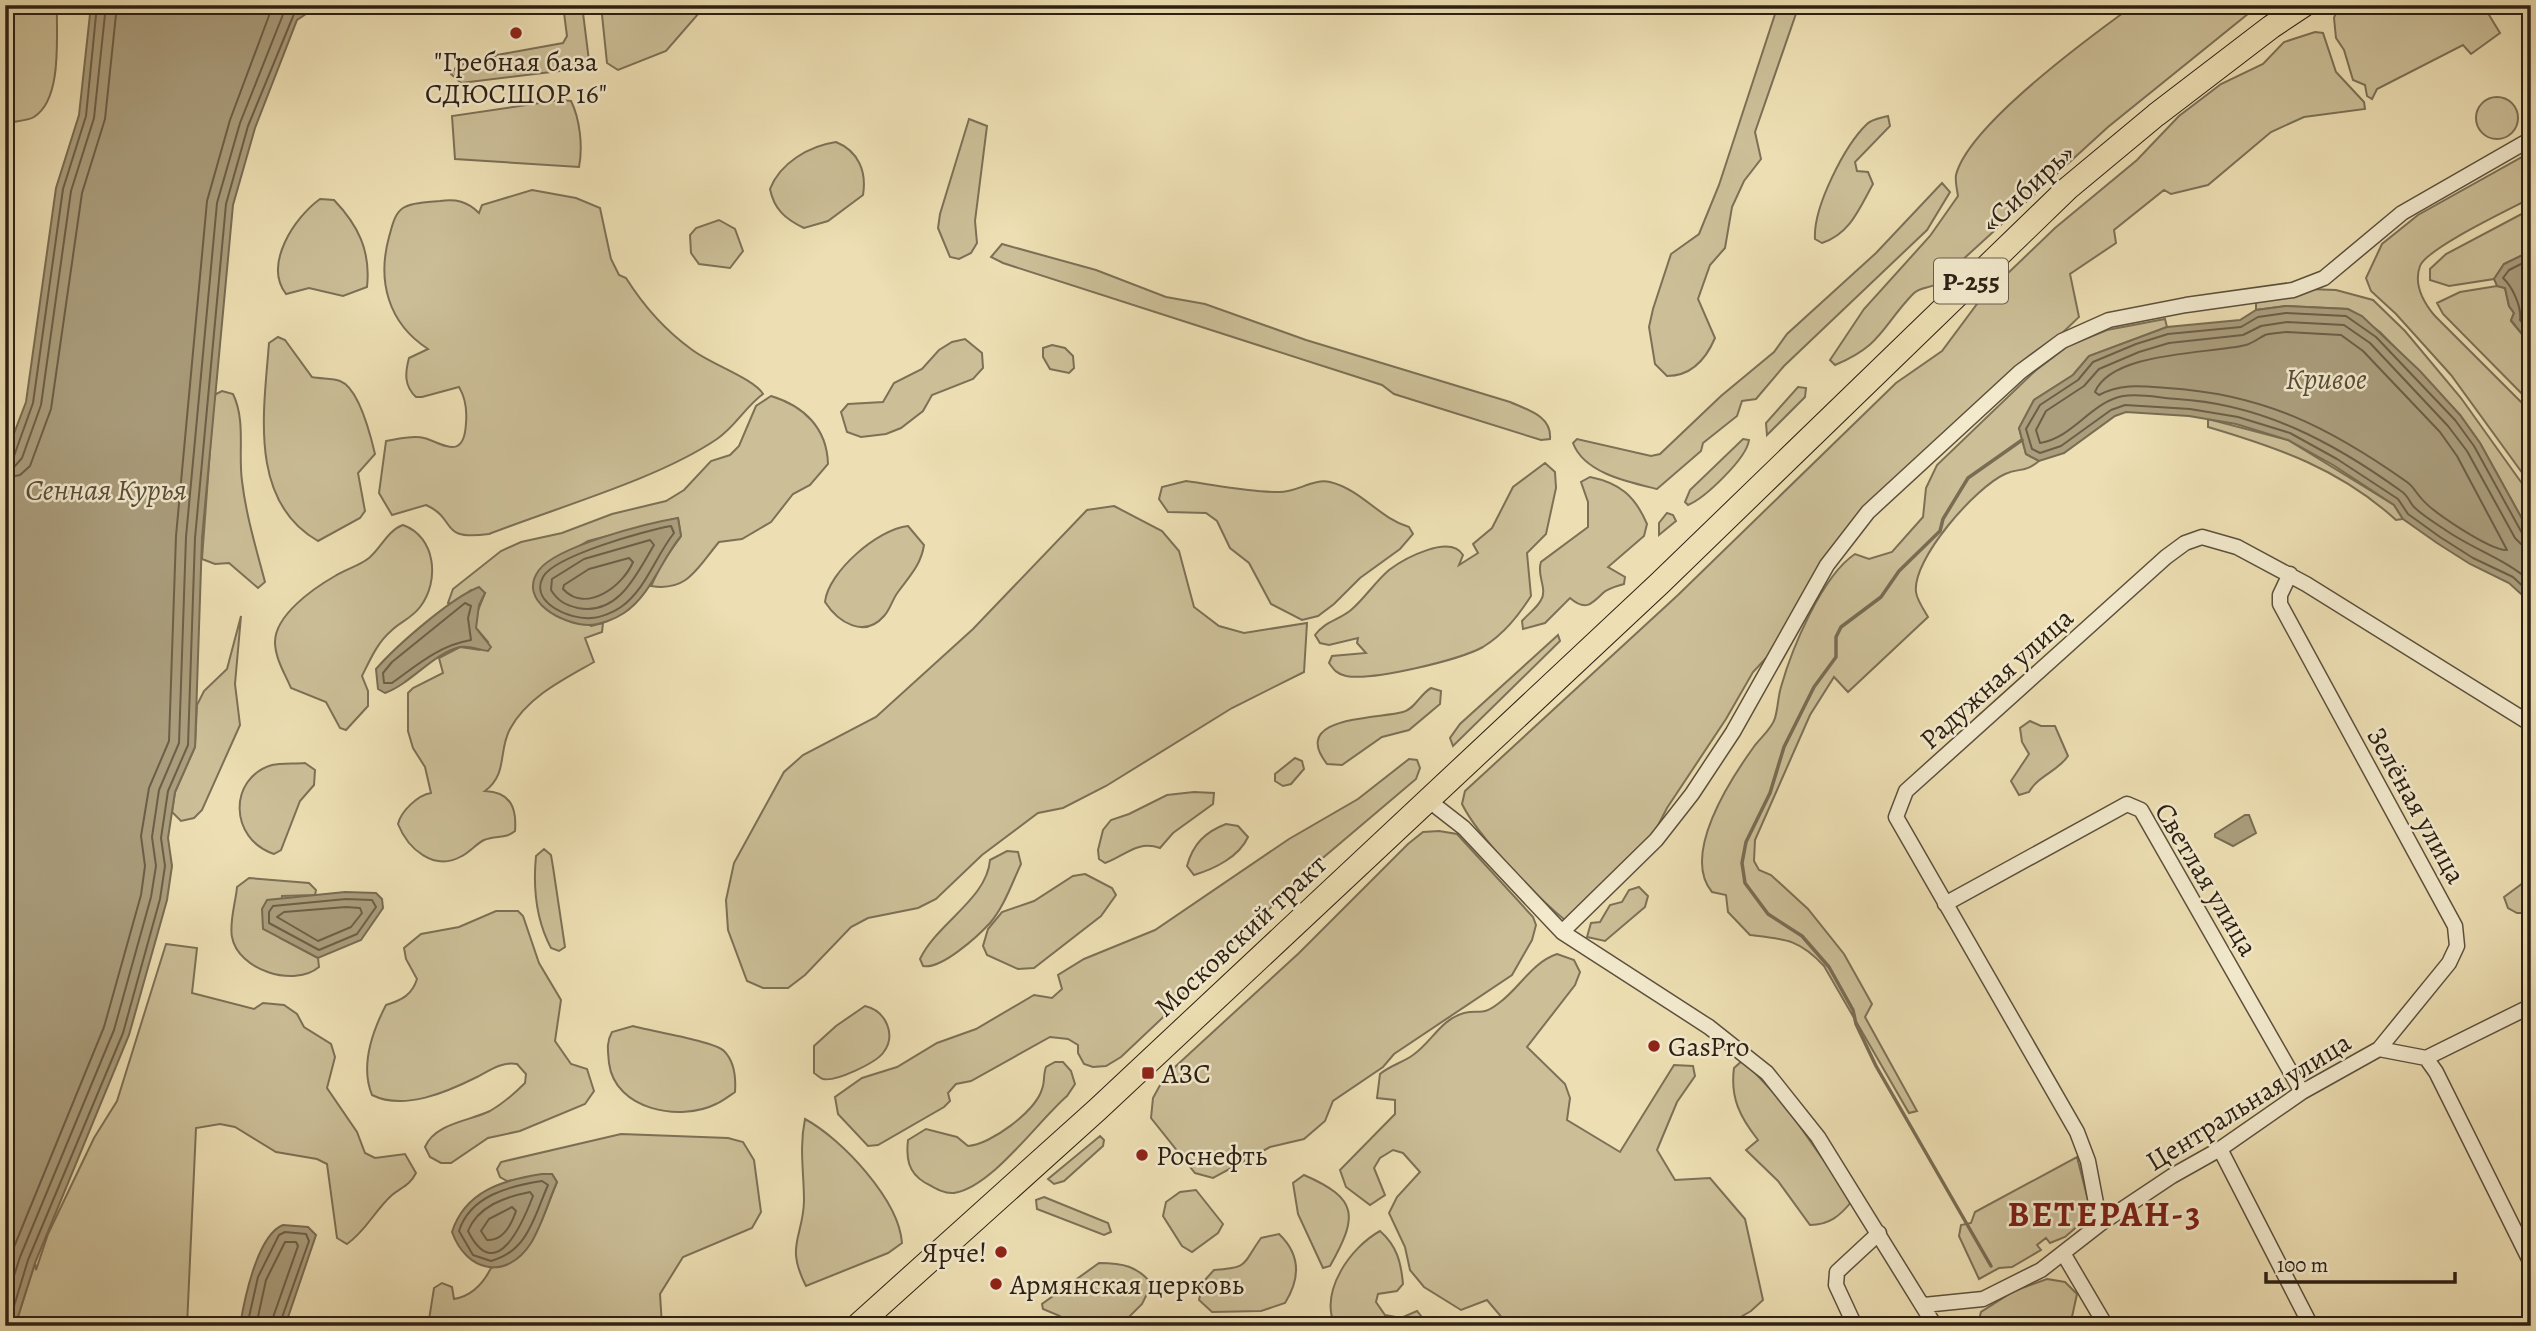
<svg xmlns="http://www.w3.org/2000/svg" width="2536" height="1331" viewBox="0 0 2536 1331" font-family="Alegreya,serif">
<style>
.green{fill:#ccbf98;stroke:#7c7056;stroke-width:2}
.water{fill:#ab9e7d;stroke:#786c53;stroke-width:2}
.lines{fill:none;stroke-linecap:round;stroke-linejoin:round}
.shore{stroke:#6c5f48;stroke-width:2}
.stream{stroke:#786c53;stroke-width:3.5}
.minor-casing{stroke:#5c503c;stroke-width:17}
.trunk-casing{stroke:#2c2014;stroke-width:25}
.minor{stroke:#f3eace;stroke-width:14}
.trunk{stroke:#eddfb3;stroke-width:23}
.poi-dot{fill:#8f2418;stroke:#f3eace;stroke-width:2.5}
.labels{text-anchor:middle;stroke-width:5;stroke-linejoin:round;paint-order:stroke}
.shield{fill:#f3eace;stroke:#685d4c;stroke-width:2}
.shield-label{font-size:26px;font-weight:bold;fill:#2c2014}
.poi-label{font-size:28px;fill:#2c2014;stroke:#f3eace;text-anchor:start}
.street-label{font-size:28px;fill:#2c2014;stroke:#f3eace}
.water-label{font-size:30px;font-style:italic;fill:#584c39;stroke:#f3eace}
.district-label{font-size:35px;font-weight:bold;letter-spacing:2px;fill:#7a1f14;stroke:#f3eace}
</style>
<rect width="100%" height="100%" fill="#eddfb3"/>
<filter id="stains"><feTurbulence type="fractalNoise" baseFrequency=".00286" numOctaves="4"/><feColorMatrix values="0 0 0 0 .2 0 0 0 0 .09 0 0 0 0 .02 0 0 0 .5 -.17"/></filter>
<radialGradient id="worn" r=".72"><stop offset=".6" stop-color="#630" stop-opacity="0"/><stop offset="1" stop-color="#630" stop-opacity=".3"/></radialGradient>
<path class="green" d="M5 5H57C56 35 63 99 34 117 29 120 19 121 13 122L5 114Z
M563 5H582L589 61 584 68 461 83 451 74 457 66 467 63 485 62 497 55 563 43 567 36Z
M601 5H706L666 51 618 70 607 63Z
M1778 5H1799L1755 132 1761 159 1744 181 1732 207 1725 248 1710 265 1698 299 1715 338C1706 359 1691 376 1667 376L1655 364 1649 327 1653 309 1671 254 1699 234 1719 185Z
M2134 5H2259L2108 127 1936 284C1929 289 1920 286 1912 295 1881 328 1882 345 1835 365L1830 360 1864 309 1930 236 1958 196C1957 189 1955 181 1956 175 1968 126 2091 36 2134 5Z
M2339 5H2483L2500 33 2471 54 2463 45 2377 89 2372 99 2367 96 2365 85 2353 80 2344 50 2336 38 2334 18Z
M2315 32 2323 33 2336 72 2364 102 2365 109 2304 117 2271 132 2208 185 2171 194 2164 190 2114 230 2116 243 2070 274 2079 317 1853 533 1768 656 1753 672 1726 719 1667 808 1651 839 1566 921C1537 897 1478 837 1462 804L1465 791 1678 595 1896 383 1942 351 1980 300 2055 228 2137 160 2179 116 2221 84 2263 64 2284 42Z
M2476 118a21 21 0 1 1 42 0a21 21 0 1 1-42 0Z
M560 100 571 101C580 119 583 147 579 167L455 159 452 116Z
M1888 116 1890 126 1855 162 1857 171 1868 172 1873 184C1859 209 1850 234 1822 243L1815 239C1813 207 1845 145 1867 124 1872 119 1881 118 1888 116Z
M969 119 987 126 975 221 977 243 971 253 959 259 950 257 938 228 940 214Z
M836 142C858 151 867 171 863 195L828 221 804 228C785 219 774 209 770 189 780 163 809 146 836 142Z
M2531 152V198C2510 209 2427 248 2420 266 2413 285 2424 303 2435 316L2531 412V485L2451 375 2396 314 2371 291 2366 278 2382 244 2418 215Z
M1942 183 1950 192 1927 230 1784 366 1756 399 1742 401 1737 416 1703 443 1701 451 1657 489C1628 482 1584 473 1573 443L1577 439 1651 456 1660 454 1721 396 1774 352 1787 334 1876 253Z
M532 190 576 198 600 208 611 259 619 275 626 278C643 305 665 330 691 349 708 363 755 379 763 394 745 407 736 426 717 439 658 479 558 507 489 534 437 541 459 520 426 505L392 515 379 493 386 441C398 439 413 435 424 438 441 442 464 463 466 423 467 411 465 397 459 387L422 397H416C404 386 405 373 409 358L428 349C388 323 377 281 389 237 392 227 394 214 403 208 412 202 429 202 440 201 456 199 467 201 479 213L482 205Z
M320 199 334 200C358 225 371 251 367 287L343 296 309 288 286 294C263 264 295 217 320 199Z
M2531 209V251L2504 264 2494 279 2449 286 2430 280V269L2446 254Z
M719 220 735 229 743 251 730 268 699 264 691 253 690 235 696 228Z
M1002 244 1096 270 1166 297 1205 304 1306 340 1510 402C1528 410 1552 416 1550 439L1541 440 1394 394 1382 385 1003 263 991 257Z
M2497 286 2505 288 2509 306 2514 313 2511 321 2531 345V403L2443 314 2437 303 2460 292Z
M2308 289 2336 290 2373 300 2405 331 2461 398 2531 496V535L2480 443 2460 415 2380 332 2348 309 2286 306 2256 310V300Z
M2165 319 2167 327 2089 356 2073 375 2034 400 2019 428 2026 454 2039 461C2023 474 2020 467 2005 474 1976 487 1912 559 1916 592 1917 600 1924 610 1928 617L1848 692 1834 677 1810 715 1755 840 1754 861 1759 870 1771 875 1808 909 1844 954 1872 1004 1865 1017 1917 1111 1909 1113 1824 966C1799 939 1785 939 1750 935L1728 912 1726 895 1712 892C1681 855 1730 780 1753 748 1759 739 1772 729 1775 718 1778 708 1778 697 1781 687 1792 648 1822 576 1855 554L1869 559 1892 552 1923 517 1926 488 1937 465 2035 371 2068 346 2107 330Z
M278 337 285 340 312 377C321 379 333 378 340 381 359 388 371 437 375 454L358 473 365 511 360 518 318 541C248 501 264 410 269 343Z
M965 339 982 353 983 368 973 379 932 395 923 411 901 428 886 434 861 437 847 432 841 412 848 404 883 402 894 383 922 369 939 350 952 342Z
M1052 345 1065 348 1073 356 1074 368 1069 373 1050 369 1043 357V348Z
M1798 387 1806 388 1805 397 1767 435 1766 423Z
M222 391 233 394C246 421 238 452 242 481 246 515 256 548 265 582L258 588 229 563 215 564 202 559 214 395Z
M771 396C804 406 827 428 828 464L810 485 793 494 771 522 742 539 719 542C697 568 688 592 651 586L662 563 681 536 678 518 588 541 564 555 591 626 603 623 602 632 585 638 594 662C564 679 527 697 510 729 498 751 508 774 485 791 510 792 517 807 515 831 506 839 496 835 484 840 476 844 470 852 462 856 434 872 408 849 398 824 401 811 418 795 431 793L425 767 413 748 408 731V693L413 688 443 673 439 658 460 647 480 650 488 642 476 628 475 618 485 593 471 590 454 604 448 603 453 589 501 551 521 542 562 533 612 514 666 501 684 490 711 461 730 455 739 446 756 406Z
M2208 419 2288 440 2394 505 2403 519 2396 520C2340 469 2279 448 2208 427Z
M1743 439 1749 440C1747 458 1705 498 1688 505L1685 502 1690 490Z
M1545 463 1555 472 1556 488 1546 534 1527 553 1531 596C1518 616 1504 634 1483 647 1459 660 1373 681 1346 676 1337 674 1334 670 1329 663L1332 656 1366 653 1357 643 1358 638 1329 645 1320 643 1315 635C1324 622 1339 620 1351 610 1365 598 1375 582 1389 570 1405 558 1450 534 1463 555L1459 565 1478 553 1473 544 1492 528 1513 487Z
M1590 477C1620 483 1635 496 1647 524L1644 536 1608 567 1625 577 1624 584C1618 586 1608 588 1603 593 1591 605 1585 611 1570 598L1545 623 1523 629 1522 621C1528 614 1537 608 1541 600 1548 589 1536 575 1541 562L1588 527V502L1581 482Z
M1186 481C1216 485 1247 492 1278 492 1296 493 1313 478 1330 482 1362 490 1379 518 1409 527L1413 534 1400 549 1360 578 1334 604 1318 616 1302 620 1271 604 1249 563 1230 548 1217 521 1206 513 1168 512 1159 499 1162 487Z
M1114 506 1162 531 1179 551 1194 607 1219 626 1244 633 1307 623 1304 672 1232 708 1106 786 1063 808 1038 813 982 855 936 899 918 908 868 918 851 927 805 975 788 988H763L747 981 728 930 726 900 734 863 784 772 803 755 876 717 973 629 1087 510Z
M1667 513 1673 515 1676 521 1659 535V523Z
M403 525C436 537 440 581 420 607 412 618 400 622 391 631 377 643 370 660 362 676L368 691V706L346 730 340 728 326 702 291 688C285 674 275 658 275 642 275 615 314 588 335 576 346 569 359 566 369 558 381 548 388 530 403 525Z
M908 526 924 545C921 565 909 577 898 592 892 600 890 610 884 616 864 639 838 622 825 602 828 572 878 529 908 526Z
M241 616 235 684 240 725 202 810 194 818 181 821 172 812 175 792 195 747 197 705 204 691 227 669Z
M1558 635 1560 641 1453 746 1450 738 1460 724Z
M1431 688 1441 691 1440 704 1409 730 1382 737 1342 765 1327 764C1289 716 1377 719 1403 712 1415 709 1420 694 1431 688Z
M2030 721 2041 726H2055L2068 756C2058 771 2038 776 2029 792L2019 795 2011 781 2029 754 2022 742 2020 728Z
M1295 758 1302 761 1304 769 1291 784 1283 786 1275 781V774Z
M1409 759 1417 760 1420 768 1416 779 1318 862 1222 954 1197 972 1176 1005 1121 1057 1106 1066 1093 1067 1084 1064 1078 1053V1045L1068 1039 1050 1037 971 1081 956 1084 948 1093 950 1101 944 1107 878 1145 868 1146 838 1114 835 1097 862 1078 897 1067 937 1043 976 1029 1034 995 1052 998 1062 989 1058 975 1084 959 1155 930 1289 839 1358 799Z
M305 763 315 770 314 785 300 801 281 850 274 854C229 839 228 778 272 765 281 763 295 764 305 763Z
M1194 792 1214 793 1213 804 1173 833 1160 848C1137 840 1125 856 1105 863L1099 859 1098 850 1103 830 1111 820 1129 814 1167 795Z
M1226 824 1238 826 1248 837C1239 857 1214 869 1194 875L1187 866C1193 844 1205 832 1226 824Z
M1439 831 1457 834 1533 917 1536 925 1532 940 1512 975 1394 1054 1383 1067 1333 1101 1325 1121 1304 1139 1270 1147 1213 1178 1195 1173 1151 1118 1153 1098 1165 1076 1299 953 1408 844 1423 832Z
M544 849 551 855 553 867 565 947 559 951 551 948C536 920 533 887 536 856Z
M1007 851 1018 852 1021 864C1012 883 1004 907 990 923 978 936 941 970 923 966L920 959C937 923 987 899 990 860Z
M1085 874 1112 888 1116 895 1101 916 1034 968 1018 969 987 955 983 946 988 929 1002 912 1034 901 1073 876Z
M2531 877V913H2517L2508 908 2504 897Z
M249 878 309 883 316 890 315 895 282 896 280 938 318 958 319 967C294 988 238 970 232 937 229 922 236 901 237 887Z
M1639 887 1648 896 1645 907 1605 941 1587 937 1591 923 1600 922 1610 905 1622 902 1629 890Z
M496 911H518L523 916 539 963 561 1000 555 1041 571 1064 587 1069 594 1091 585 1104 520 1131 488 1138 451 1163H441L430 1157 425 1147C435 1123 470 1121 490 1111 504 1103 514 1094 525 1083L526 1074 517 1064C503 1061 490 1070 477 1077 447 1092 404 1111 372 1095 360 1066 372 1032 386 1005 402 1000 412 995 417 979L406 959 404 948 421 934 459 927Z
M166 944 197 948 192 993 254 1009 263 1003 284 1005 297 1014 304 1027 331 1044 335 1057 327 1088 357 1132 365 1153 375 1158 405 1154 416 1173C410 1185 402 1187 392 1195 375 1210 366 1231 347 1244L337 1238 327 1164 317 1159 276 1152 235 1127 220 1124 196 1128 187 1326H15L35 1263 36 1270 48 1234 94 1138 117 1101Z
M1557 954 1574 960 1580 972 1575 985 1527 1047 1565 1084 1570 1098 1567 1120 1620 1152 1674 1065 1693 1066 1695 1076 1677 1102 1657 1150 1675 1180 1710 1178 1745 1219 1763 1300 1751 1311 1725 1326H1509L1487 1300 1461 1310 1424 1287 1410 1270 1405 1247 1389 1213 1397 1197 1420 1172 1403 1153 1393 1150 1380 1158 1374 1168 1385 1195 1370 1205 1346 1187 1340 1170 1395 1114V1100L1377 1098 1380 1074C1391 1065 1402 1063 1413 1055 1431 1043 1441 1019 1464 1013 1481 1009 1481 1017 1499 1003 1520 988 1531 963 1557 954Z
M865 1006C886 1011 897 1035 883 1053 875 1063 836 1082 823 1079 820 1078 817 1075 814 1073V1046L836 1026Z
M633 1026C650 1031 714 1041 724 1051 734 1061 736 1078 735 1092 729 1096 723 1101 716 1104 680 1122 615 1110 609 1063 608 1051 606 1043 612 1032Z
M1743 1060 1785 1105 1852 1201C1840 1216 1829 1225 1810 1225L1778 1181 1746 1150 1758 1140C1740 1117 1730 1098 1734 1068Z
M1055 1062H1063L1071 1071 1075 1084 1067 1096C1038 1121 992 1187 954 1193 943 1194 933 1187 924 1182 908 1172 906 1158 908 1140L926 1129 957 1137 968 1146C990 1145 1036 1111 1042 1089 1045 1082 1043 1075 1046 1067Z
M805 1119C842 1139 899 1200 902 1243L888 1253 806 1286C785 1245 803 1238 804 1201 804 1173 799 1148 805 1119Z
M621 1134 728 1138 743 1142 754 1160 761 1212 752 1228 683 1257 660 1294 662 1326H428L434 1288 442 1283 452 1287 454 1299C472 1296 483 1284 491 1268 535 1256 541 1220 557 1182L552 1174 507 1181 500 1177 497 1169 501 1162Z
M1100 1136 1104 1140 1103 1146 1064 1181 1054 1184 1048 1179Z
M2077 1157 2088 1200V1217L2065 1237 2050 1243 2046 1238 2037 1245 2041 1250 2012 1267 1999 1268 1979 1279 1959 1236 1961 1225 1971 1223 1975 1212Z
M1304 1175C1359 1199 1358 1216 1330 1266L1323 1268 1298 1214 1293 1183Z
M1196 1190 1223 1224 1218 1233 1192 1252 1182 1246 1163 1216 1166 1202 1180 1192Z
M1044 1197 1108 1223 1111 1232 1104 1235 1037 1209 1036 1200Z
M1380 1231C1397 1246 1401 1262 1403 1284L1397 1291 1378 1294 1376 1302 1385 1315 1401 1318 1417 1311 1429 1326H1335C1319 1291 1351 1247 1380 1231Z
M1279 1234C1301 1255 1300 1279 1285 1303L1261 1311 1212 1312 1199 1300 1203 1282 1214 1270C1250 1268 1242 1264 1261 1238Z
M1099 1263C1123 1263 1137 1266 1152 1284L1142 1304 1120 1326H1068L1060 1316 1043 1309 1042 1304Z
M2047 1279 2065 1282 2077 1294 2070 1326 1978 1324 1981 1312 2014 1291Z"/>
<path class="water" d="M91 5H292L309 12 297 20 255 128 233 205 202 538 195 747 175 792 168 838 172 866 167 900 129 1035 35 1263 15 1326H5V457L26 402 56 188 79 115Z
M2531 251V345L2511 320 2514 313 2509 306 2505 288 2497 286 2494 279 2504 264Z
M2286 306 2348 309 2362 316 2420 371 2460 415 2480 443 2531 535V603L2509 583 2470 564 2437 543 2403 519 2394 505 2333 465 2288 440 2236 424 2189 416 2126 412 2115 416 2064 453 2039 461 2026 454 2019 428 2034 400 2073 375 2089 356 2167 327 2240 320 2256 310Z
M678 518 681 536C661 560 651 595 624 613 615 619 600 625 589 625 564 625 516 601 539 570 557 546 648 523 678 518Z
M479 587 485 593 479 605 476 628 491 647 488 651C479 650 469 645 460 647 432 654 412 683 385 693L378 689 376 669C397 645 451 598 479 587Z
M2245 815H2249L2256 833 2233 846 2215 837V834Z
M345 892 376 893 382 899 383 908 361 940 318 958 263 929 262 909 267 900Z
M542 1174H552L557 1182C548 1202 542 1225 531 1243 506 1282 466 1271 452 1232 465 1191 503 1180 542 1174Z
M283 1225 308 1227 316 1235 285 1326H240C244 1301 257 1235 283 1225Z"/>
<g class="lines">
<path class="shore" d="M2531 259 2509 270 2503 278C2512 286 2522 307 2520 320L2531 335
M2287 332 2341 335 2363 351 2440 432 2457 456 2507 550C2491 551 2432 512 2421 498 2416 493 2414 487 2407 482 2329 427 2264 394 2167 388 2142 386 2121 383 2099 395L2095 392C2112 351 2210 354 2246 345 2253 343 2259 338 2265 335 2272 333 2280 333 2287 332Z
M5 458 14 456 33 403 63 189 86 116 97 5
M5 467 15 466 22 458 41 405 71 191 94 118 106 5
M5 478 20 475 30 466 51 409 82 193 105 119 117 5
M671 526 674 533C655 557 646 589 621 607 614 612 600 618 591 618 571 620 529 603 543 577 554 556 647 530 671 526Z
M2531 537 2522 533 2474 446 2455 420 2376 337 2346 316 2286 313 2258 317 2241 327 2168 334 2136 344 2093 362 2078 380 2040 405 2026 429 2032 449 2040 453 2061 446 2111 410 2125 405 2190 409 2238 417 2290 433 2337 459 2398 499 2408 514 2440 537 2473 558 2513 577 2531 594
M650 540 654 545C637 573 619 616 578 608 565 605 558 601 551 590L552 579 584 559Z
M2531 546 2521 544 2515 538 2467 451 2448 426 2370 343 2344 325 2287 322 2261 326 2243 335 2169 343 2139 352 2099 369 2084 386 2046 411 2036 430 2040 443C2073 438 2091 402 2123 396 2140 393 2160 398 2177 399 2262 404 2333 442 2401 491 2408 495 2409 502 2414 507 2422 515 2435 523 2444 529 2472 549 2506 559 2531 582
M629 558 633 562C623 586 586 614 563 589L564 585 589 569Z
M465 603 471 606 468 618 471 640C440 645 417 665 392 683H384L383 673 392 662Z
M346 899 372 900 376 907 357 934 319 950 269 923V912L273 906Z
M346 907 360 908 362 913 351 927 318 941 277 917 284 912Z
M542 1181 548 1185C534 1217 528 1251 491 1261L473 1255 459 1231C470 1196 509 1186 542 1181Z
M530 1192 533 1196C523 1222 496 1287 468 1231 478 1206 505 1197 530 1192Z
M512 1207 516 1211C511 1226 503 1241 487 1240L481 1231 489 1219Z
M5 1269 104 1027 141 895 145 866 141 836 149 788 169 741 176 536 207 201 230 120 273 5
M5 1304 20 1257 114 1030 151 897 156 866 152 837 159 790 179 743 186 537 217 203 240 123 284 12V5
M8 1326 28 1260 123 1033 160 899 165 866 161 838 168 791 188 745 195 538 226 204 248 126 294 14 293 5
M247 1326 258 1277 279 1235 285 1232 306 1234 309 1241 279 1326
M256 1326 266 1280 285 1242H296L298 1246 270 1326"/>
<path class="stream" d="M1991 1266 1876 1066 1856 1024 1853 1010 1829 967 1802 936 1768 914 1745 883 1742 863 1746 842 1770 793 1784 747 1814 687 1836 657V637L1841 627 1881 597 1899 571 1940 531 1943 519 1968 478 2022 440"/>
<defs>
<path id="minor" d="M1428 800 1464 828 1562 932 1709 1027 1767 1073 1818 1137 1935 1326
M1945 904 2127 804 2141 810 2302 1092
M1562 932 1656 840 1692 794 1733 732 1827 565 1868 512 2020 372 2062 341 2109 320 2186 305 2293 290 2324 278 2402 213 2531 139
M2379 1049 2426 1058 2436 1072 2531 1263
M2426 1058 2531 1006
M2220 1149 2311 1326
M2100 1224 2088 1161 2077 1132 1896 817 1906 791 2166 557 2185 543 2202 537 2237 547 2306 584 2531 724
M2063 1253 2106 1326
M1924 1305 1983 1299 2041 1270 2100 1224 2172 1176 2220 1149 2302 1092 2379 1049 2449 963 2457 946 2455 926 2280 604V595L2290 574
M1855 1326 1836 1285 1837 1272 1879 1233"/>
<path id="trunk" d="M857 1326 1098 1109 1660 583 2067 189 2156 115 2271 27 2304 5"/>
</defs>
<use href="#minor" class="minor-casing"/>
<use href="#trunk" class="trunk-casing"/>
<use href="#minor" class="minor"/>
<use href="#trunk" class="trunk"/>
</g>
<g class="poi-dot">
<circle cx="516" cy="33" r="7"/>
<circle cx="1654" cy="1046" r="7"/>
<rect x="1141" y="1066" width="14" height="14" rx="3.5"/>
<circle cx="1142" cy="1155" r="7"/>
<circle cx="1001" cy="1252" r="7"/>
<circle cx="996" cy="1284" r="7"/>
</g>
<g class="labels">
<rect class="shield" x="1934" y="258.5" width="74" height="45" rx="5"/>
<g class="shield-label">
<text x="1971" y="290">Р-255</text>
</g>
<g class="poi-label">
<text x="516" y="71" text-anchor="middle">"Гребная база<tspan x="516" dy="32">СДЮСШОР 16"</tspan></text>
<text x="1668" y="1056">GasPro</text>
<text x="1162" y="1083">АЗС</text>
<text x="1156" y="1165">Роснефть</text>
<text x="987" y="1262" text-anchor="end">Ярче!</text>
<text x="1010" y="1294">Армянская церковь</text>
</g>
<g class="street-label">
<text transform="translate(2027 187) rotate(-43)" y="10">«Сибирь»</text>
<text transform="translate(1996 678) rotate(-42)" y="10">Радужная улица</text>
<text transform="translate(2417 805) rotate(61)" y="10">Зелёная улица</text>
<text transform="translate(2207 879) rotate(59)" y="10">Светлая улица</text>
<text transform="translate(1240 935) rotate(-43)" y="10">Московский тракт</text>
<text transform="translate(2248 1101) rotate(-32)" y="10">Центральная улица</text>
</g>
<g class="water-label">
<text x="2326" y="389">Кривое</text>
<text x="106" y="500">Сенная Курья</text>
</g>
<g class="district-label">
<text x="2105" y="1226">ВЕТЕРАН-3</text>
</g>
</g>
<rect width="2536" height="1331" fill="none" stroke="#eddfb3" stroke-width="28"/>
<rect x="7" y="7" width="2522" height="1317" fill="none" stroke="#2c2014" stroke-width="3.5"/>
<rect x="14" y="14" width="2508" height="1303" fill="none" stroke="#2c2014" stroke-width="2"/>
<path d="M2266 1272v10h189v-10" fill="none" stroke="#2c2014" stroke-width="3.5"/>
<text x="2277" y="1272" font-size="21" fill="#2c2014" stroke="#f3eace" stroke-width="5" paint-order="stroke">100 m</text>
<rect width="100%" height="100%" filter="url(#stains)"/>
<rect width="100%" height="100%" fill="url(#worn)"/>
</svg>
